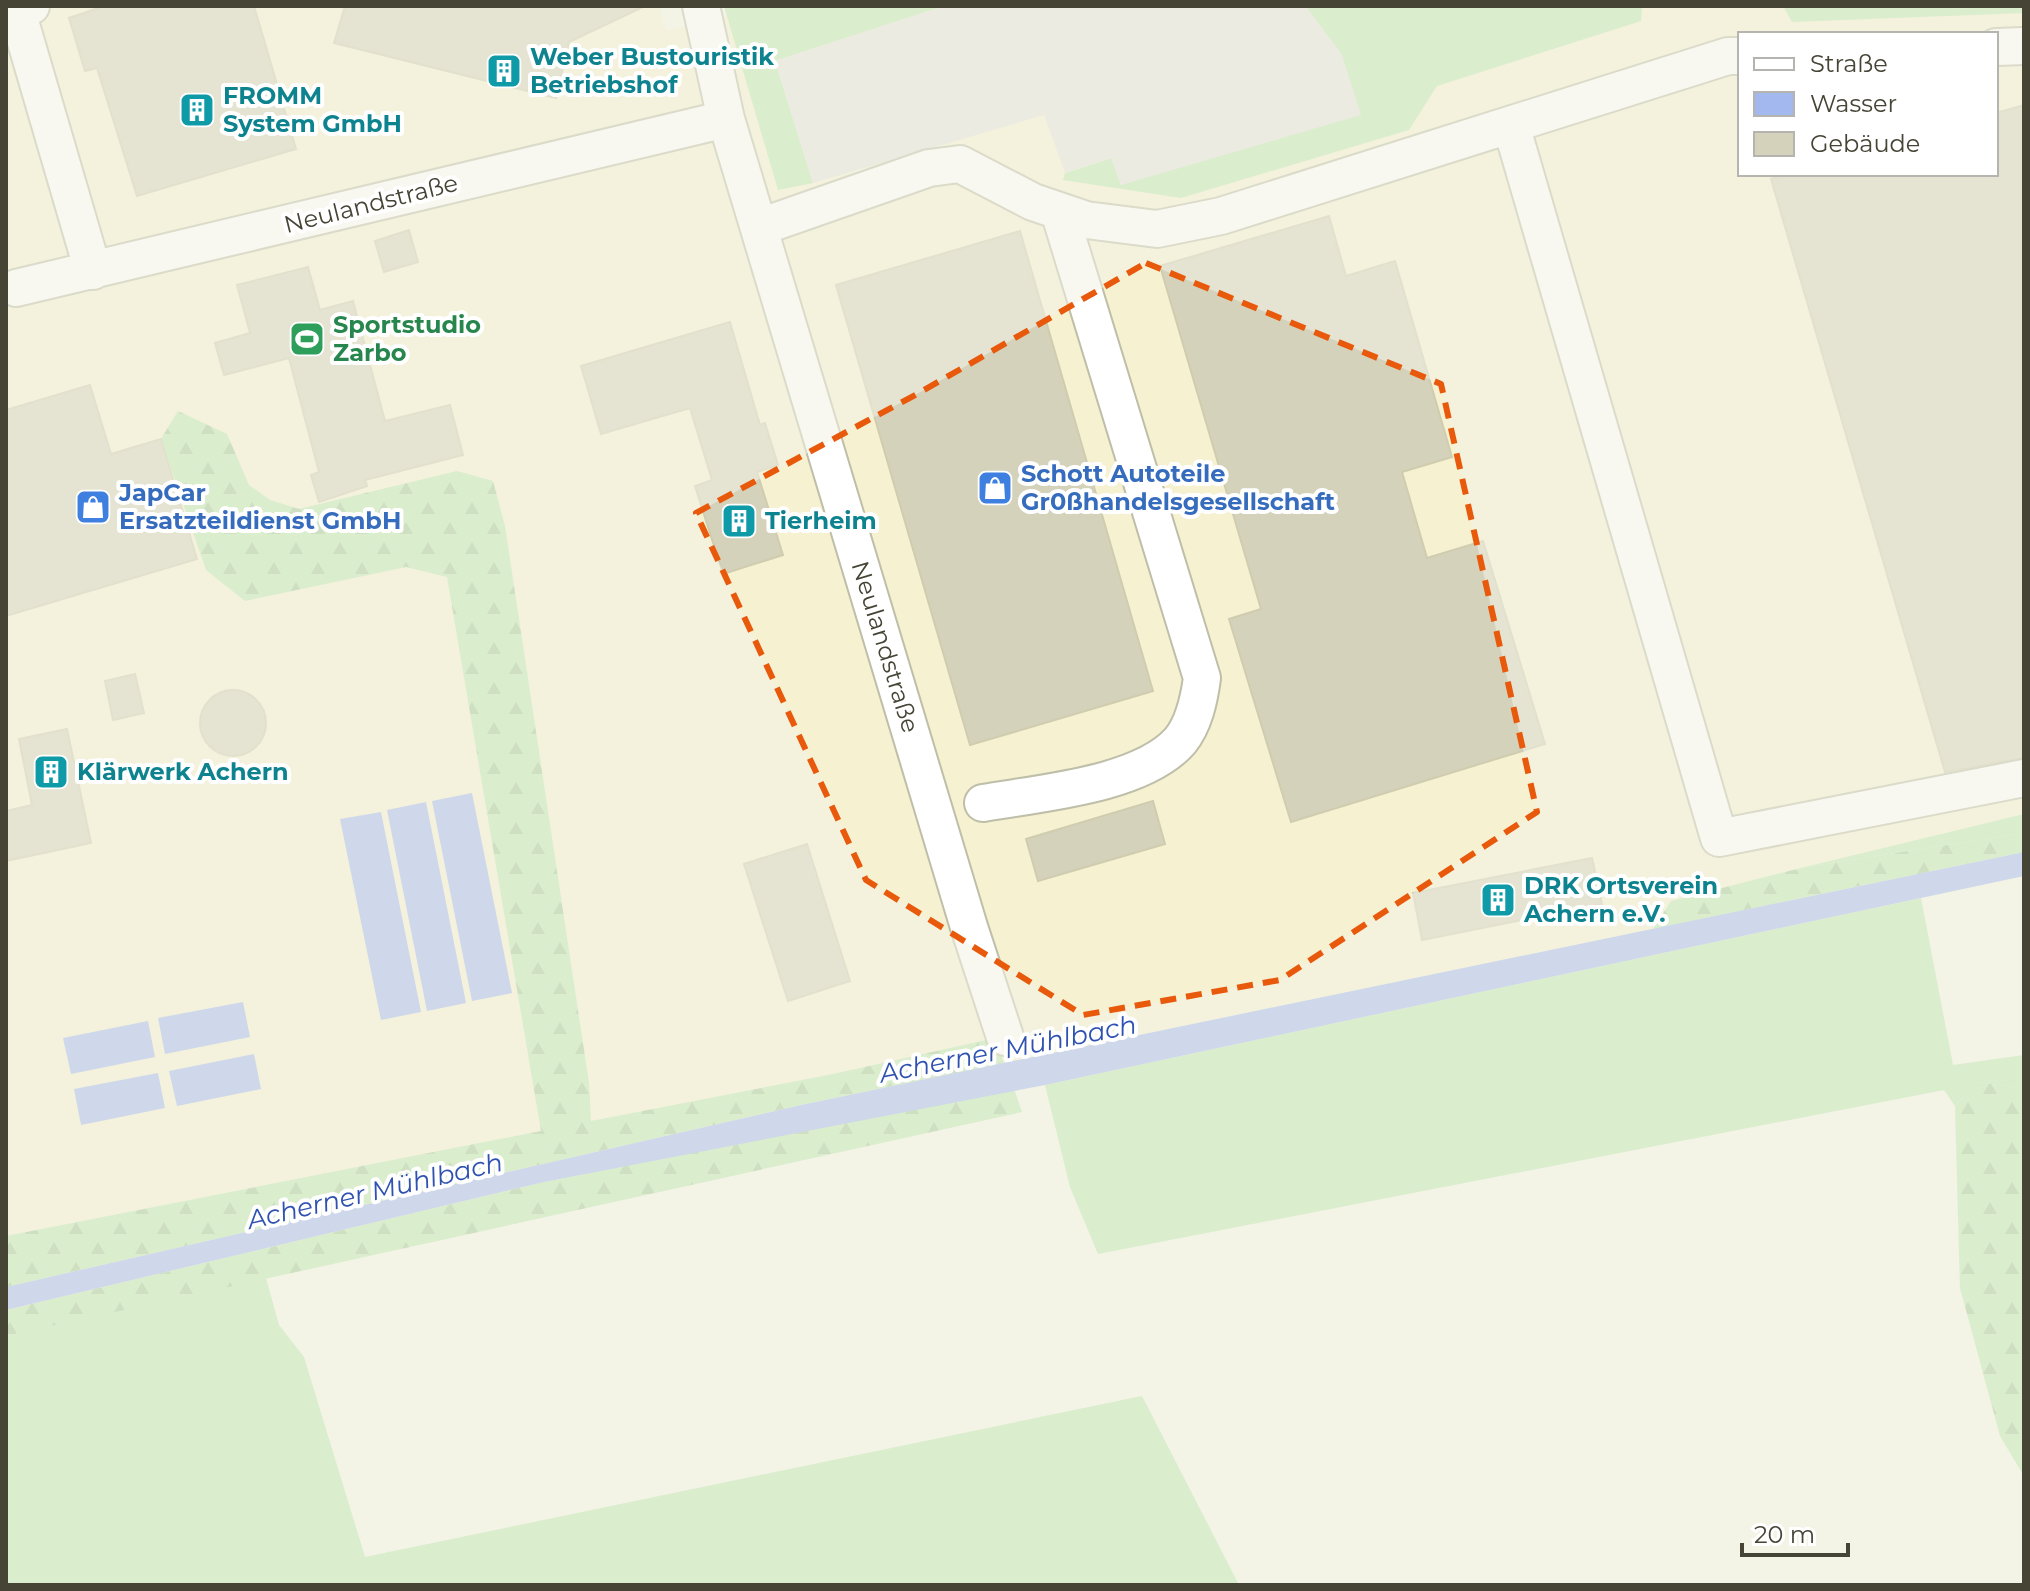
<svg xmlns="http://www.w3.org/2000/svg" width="2030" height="1591" viewBox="0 0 2030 1591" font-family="Montserrat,sans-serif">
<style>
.commercial{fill:#f5f1d1;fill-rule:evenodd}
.grass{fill:#bce7af}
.forest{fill:url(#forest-firs)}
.parking{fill:#e4e3de}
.water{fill:#a2b8ef}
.building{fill:#d4d2bb;stroke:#cfccaf;stroke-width:2}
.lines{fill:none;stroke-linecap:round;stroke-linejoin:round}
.minor-casing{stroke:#bebea9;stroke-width:40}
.minor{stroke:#fff;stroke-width:36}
.marked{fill:none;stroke:#e8590c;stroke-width:6;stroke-dasharray:16 10;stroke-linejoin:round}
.labels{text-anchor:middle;stroke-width:8;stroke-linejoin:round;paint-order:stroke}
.culture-label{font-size:24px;font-weight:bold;fill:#0d838f;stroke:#fff;text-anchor:start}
.street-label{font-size:24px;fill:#454435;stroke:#fff}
.leisure-label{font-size:24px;font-weight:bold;fill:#27864d;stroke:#fff;text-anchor:start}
.shop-label{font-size:24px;font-weight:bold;fill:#366cbe;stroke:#fff;text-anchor:start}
.water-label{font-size:26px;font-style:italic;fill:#2f52b0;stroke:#fff}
</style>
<defs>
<pattern id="forest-firs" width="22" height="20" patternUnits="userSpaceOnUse" patternTransform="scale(2)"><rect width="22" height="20" fill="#bce7af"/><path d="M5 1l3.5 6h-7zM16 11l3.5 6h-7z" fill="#a3c797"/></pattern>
</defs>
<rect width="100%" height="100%" fill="#f3f3e6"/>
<path class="commercial" d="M6 6H659L666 31 767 6H2024V814L1672 901 1653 929 1004 1063 994 1038 833 1074 6 1236ZM1740 34H1996V174H1740Z"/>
<path class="grass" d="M724 6H944L775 61 813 183 778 190Z
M1305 6H1642L1641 21 1437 86 1409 130 1181 198 1063 180 1065 173 1112 158 1121 185 1342 55Z
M1783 6H2024V13L1792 22Z
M2024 814V833L1805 867Z
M1921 898 1953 1065 2024 1055V1099L2018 1088 1979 1082 1955 1106 1944 1090 1098 1254 1070 1187 1045 1085Z
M266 1278 279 1325 304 1357 365 1557 1142 1396 1239 1585H6V1336Z"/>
<path class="forest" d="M178 411 227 434 249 485 270 500 299 509 457 471 493 481 505 526 589 1083 591 1121 833 1074 995 1038 1004 1063 801 1105 6 1287V1236L541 1131 447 577 406 567 245 601 206 570 161 439Z
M2024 833V852L1653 929 1671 901 1805 867Z
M1979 1082 2018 1088 2024 1099V1476L2000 1436 1960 1288 1955 1106Z
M1014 1089 1022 1112 6 1336V1310L544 1182Z"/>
<path class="parking" d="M944 6H1305L1342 55 1361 115 1121 185 1111 158 1065 173 1044 115 813 183 775 61Z"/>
<path class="water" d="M472 793 512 993 472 1001 432 801Z
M426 802 466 1003 427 1011 387 810Z
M381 812 421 1012 381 1020 340 819Z
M2024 852V876L1045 1085 544 1182 6 1310V1287L801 1105Z
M243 1002 250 1037 165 1054 158 1018Z
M148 1021 155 1057 71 1074 63 1038Z
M254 1054 261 1089 177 1106 169 1071Z
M158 1073 165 1108 81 1125 74 1089Z"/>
<path class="building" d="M104 6H254L296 149 137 196 97 68 85 71 69 18Z
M345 6H645L569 42 556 98 334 43Z
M2024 105V758L1945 772 1771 179 1789 174H1996V113Z
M1329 216 1346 276 1395 261 1452 457 1402 472 1427 558 1483 541 1545 744 1291 822 1229 619 1261 609 1160 266Z
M409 230 418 262 384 272 375 241Z
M1020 231 1153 691 970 745 836 285Z
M308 267 320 310 353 301 385 421 450 405 463 455 365 480 367 486 319 502 311 475 319 472 289 358 224 375 215 343 250 333 237 285Z
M730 322 760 425 765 423 778 465 757 472 783 555 723 574 695 486 712 480 690 408 601 434 581 366Z
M90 385 111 454 161 439 197 559 6 616V410Z
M135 674 144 713 113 720 105 681Z
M200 723a33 33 0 1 1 66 0a33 33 0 1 1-66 0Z
M67 729 91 843 6 861V811L32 805 19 739Z
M1153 801 1165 844 1038 881 1026 839Z
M807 844 850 981 788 1001 744 864Z
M1592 858 1602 904 1422 940 1413 893Z"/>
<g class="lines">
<defs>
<path id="minor" d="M31 6 17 11 93 271
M701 6 726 119 969 927 1005 1037
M1996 47 2024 46
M1511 125 1719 838 2024 778
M760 227 929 168 960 164 1033 202 1086 220 1157 229 1221 216 1728 56H1740
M16 288 726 119
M983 803C1040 793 1141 785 1180 741 1194 724 1199 700 1202 678L1059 211"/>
</defs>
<use href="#minor" class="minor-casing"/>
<use href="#minor" class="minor"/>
</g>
<path d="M0 0H2030V1591H0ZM1146 263 1441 384 1537 812 1280 980 1083 1015 866 880 696 513 917 394Z" fill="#f3f3e6" fill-opacity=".55" fill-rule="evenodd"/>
<path class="marked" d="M1146 263 1441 384 1537 812 1280 980 1083 1015 866 880 696 513 917 394Z"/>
<defs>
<symbol id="building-square" viewBox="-11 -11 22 22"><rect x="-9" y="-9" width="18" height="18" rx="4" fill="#0f9aa8" stroke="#fff"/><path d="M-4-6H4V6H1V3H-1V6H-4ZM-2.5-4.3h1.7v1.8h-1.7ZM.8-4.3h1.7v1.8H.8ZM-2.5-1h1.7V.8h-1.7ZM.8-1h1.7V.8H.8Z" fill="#fff"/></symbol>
<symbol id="stadium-square" viewBox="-11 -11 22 22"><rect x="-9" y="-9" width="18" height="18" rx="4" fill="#2e9e5b" stroke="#fff"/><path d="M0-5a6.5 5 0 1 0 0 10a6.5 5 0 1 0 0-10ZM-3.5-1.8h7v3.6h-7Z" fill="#fff"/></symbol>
<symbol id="shop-square" viewBox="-11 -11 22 22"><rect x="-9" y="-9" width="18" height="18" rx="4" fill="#3f7fe0" stroke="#fff"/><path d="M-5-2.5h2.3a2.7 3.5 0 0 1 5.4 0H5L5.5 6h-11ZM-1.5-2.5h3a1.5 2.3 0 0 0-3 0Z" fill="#fff"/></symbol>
</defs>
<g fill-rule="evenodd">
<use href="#building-square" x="484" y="51" width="40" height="40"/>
<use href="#building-square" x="177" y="90" width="40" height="40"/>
<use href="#stadium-square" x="287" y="319" width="40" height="40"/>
<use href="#shop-square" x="975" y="468" width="40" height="40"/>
<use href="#shop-square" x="73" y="487" width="40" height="40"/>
<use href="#building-square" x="719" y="501" width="40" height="40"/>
<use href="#building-square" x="31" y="752" width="40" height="40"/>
<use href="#building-square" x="1478" y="880" width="40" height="40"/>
</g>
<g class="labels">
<g class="culture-label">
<text x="530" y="65">Weber Bustouristik<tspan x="530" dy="28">Betriebshof</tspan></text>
<text x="223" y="104">FROMM<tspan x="223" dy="28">System GmbH</tspan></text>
<text x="765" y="529">Tierheim</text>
<text x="77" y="780">Klärwerk Achern</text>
<text x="1524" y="894">DRK Ortsverein<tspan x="1524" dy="28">Achern e.V.</tspan></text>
</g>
<g class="street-label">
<text transform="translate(371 204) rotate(-14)" y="8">Neulandstraße</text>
<text transform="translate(885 647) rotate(73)" y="8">Neulandstraße</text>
</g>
<g class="leisure-label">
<text x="333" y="333">Sportstudio<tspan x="333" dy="28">Zarbo</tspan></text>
</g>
<g class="shop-label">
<text x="1021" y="482">Schott Autoteile<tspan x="1021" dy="28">Gr0ßhandelsgesellschaft</tspan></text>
<text x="119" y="501">JapCar<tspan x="119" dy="28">Ersatzteildienst GmbH</tspan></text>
</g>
<g class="water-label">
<text transform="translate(1008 1049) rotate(-11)" y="9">Acherner Mühlbach</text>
<text transform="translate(375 1191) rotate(-13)" y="9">Acherner Mühlbach</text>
</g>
</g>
<rect width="2030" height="1591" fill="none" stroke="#454435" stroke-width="16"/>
<rect x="1738" y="32" width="260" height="144" fill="#ffffff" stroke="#b5b4ae" stroke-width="2"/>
<rect x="1754" y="58" width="40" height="12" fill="#ffffff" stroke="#b5b4ae" stroke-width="2"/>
<text x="1810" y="72" font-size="24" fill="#454435">Straße</text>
<rect x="1754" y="92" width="40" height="24" fill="#a2b8ef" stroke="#b5b4ae" stroke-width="2"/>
<text x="1810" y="112" font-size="24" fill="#454435">Wasser</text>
<rect x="1754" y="132" width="40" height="24" fill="#d4d2bb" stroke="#b5b4ae" stroke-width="2"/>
<text x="1810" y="152" font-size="24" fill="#454435">Gebäude</text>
<path d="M1742 1543v12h106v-12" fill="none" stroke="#454435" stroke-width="4"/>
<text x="1754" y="1543" font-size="24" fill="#454435" stroke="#ffffff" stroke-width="6" paint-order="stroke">20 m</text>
</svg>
